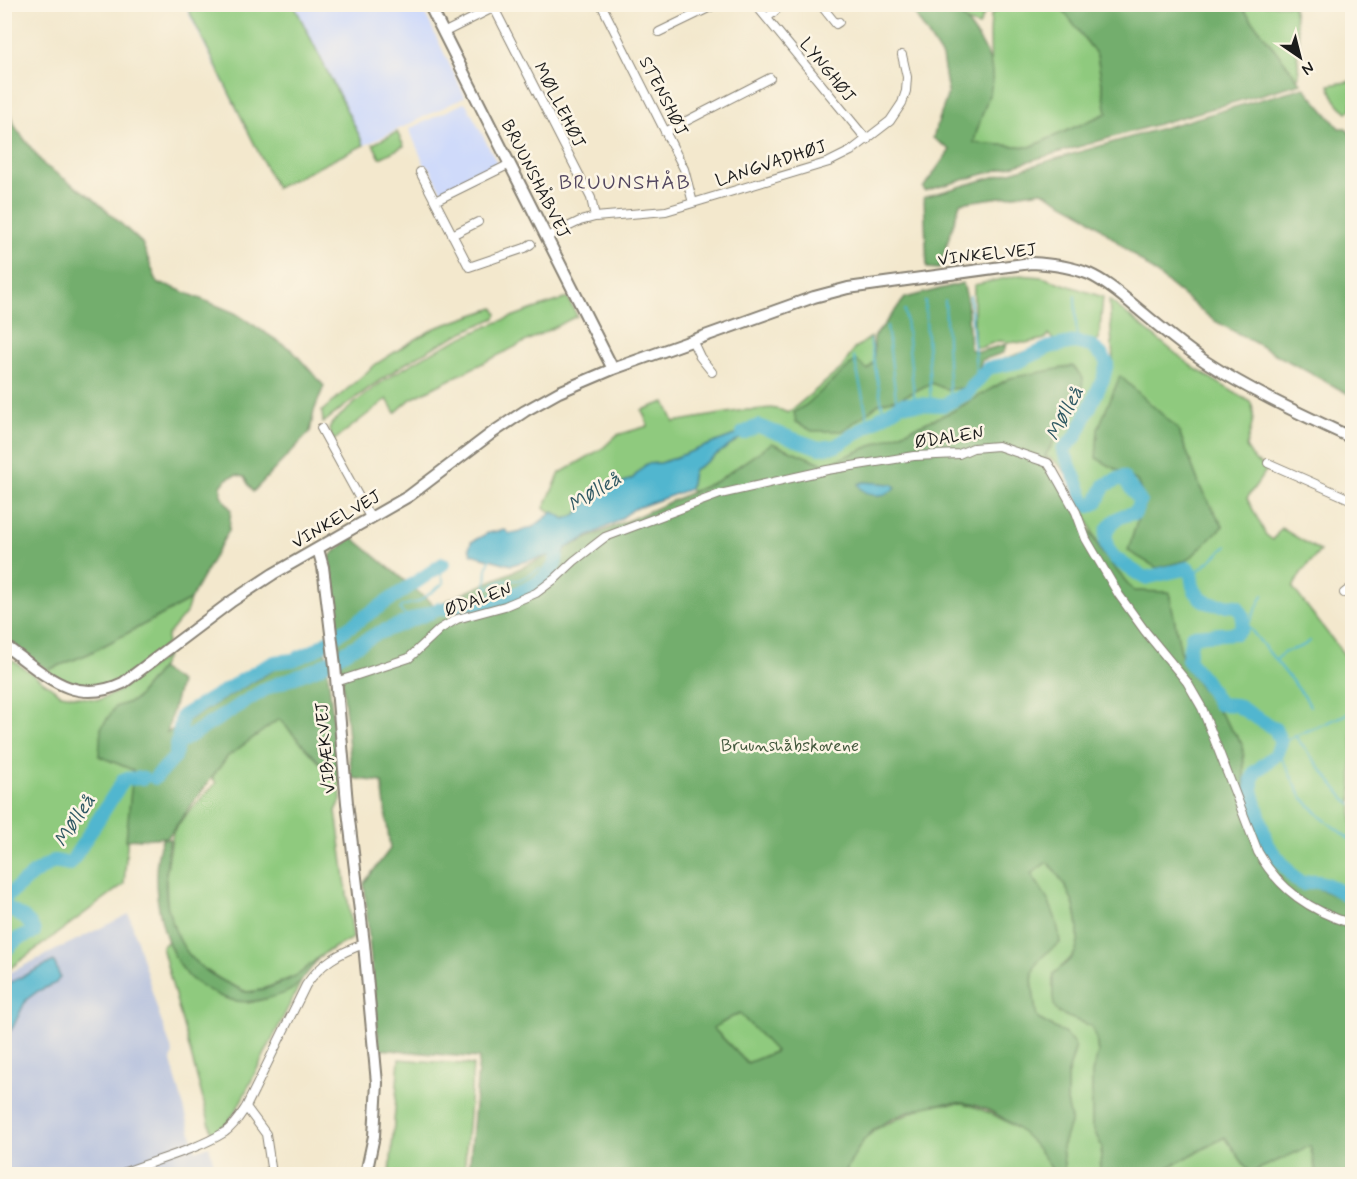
<svg xmlns="http://www.w3.org/2000/svg" width="1357" height="1179" viewBox="0 0 1357 1179" font-family="Mynerve,sans-serif">
<style>
.built{fill:#cfdafa}
.industrial{fill:#bac4de}
.green{fill:#8fca7e;stroke:#56734d;stroke-width:1.5;fill-rule:evenodd}
.forest{fill:#73ae6d;stroke:#486544;stroke-width:1.5;fill-rule:evenodd}
.water{fill:#51b6cf;stroke:#366976;stroke-width:1.5}
.lines{fill:none;stroke-linecap:round;stroke-linejoin:round}
.stream{stroke:#51b6cf;stroke-width:2}
.river{stroke:#51b6cf;stroke-width:14}
.street-casing{stroke:#888274;stroke-width:10}
.secondary-casing{stroke:#888274;stroke-width:14}
.street{stroke:#fff;stroke-width:8}
.secondary{stroke:#fff;stroke-width:10}
.labels{text-anchor:middle;stroke-width:5;stroke-linejoin:round;paint-order:stroke}
.street-label{font-size:18px;fill:#1c1c1c;stroke:#fcf5e5}
.park-label{font-size:18px;fill:#44593e;stroke:#fcf5e5}
.water-label{font-size:20px;font-style:italic;fill:#315a64;stroke:#fcf5e5}
.quarter-label{font-size:21px;letter-spacing:1.5px;fill:#544860;stroke:#fcf5e5}
</style>
<rect width="100%" height="100%" fill="#fcf5e5"/>
<filter id="ink" filterUnits="userSpaceOnUse"><feTurbulence type="fractalNoise" baseFrequency=".0167" numOctaves="2"/><feDisplacementMap in="SourceGraphic" scale="12" xChannelSelector="R" yChannelSelector="G"/><feConvolveMatrix kernelMatrix="1 2 1 2 8 2 1 2 1" color-interpolation-filters="sRGB"/></filter>
<filter id="wash" filterUnits="userSpaceOnUse"><feTurbulence type="fractalNoise" baseFrequency=".008" numOctaves="4" result="noise"/><feDisplacementMap in="SourceGraphic" scale="24" xChannelSelector="R" yChannelSelector="G"/><feGaussianBlur stdDeviation="1.35" result="paint"/><feColorMatrix in="noise" values="0 0 0 0 0 0 0 0 0 0 0 0 0 0 0 0 0 1.4 0 .05"/><feComposite in="paint" operator="in"/></filter>
<g filter="url(#wash)">
<rect width="100%" height="100%" fill="#f3e8cd"/>
<path class="built" d="M184 5H421L465 97 276 188Z
M464 103 467 105 497 163 493 168 442 193 429 166H425L409 129Z"/>
<path class="industrial" d="M129 914 159 1015 173 1053 171 1061 196 1151 209 1146 217 1174H5V975Z"/>
<path class="green" d="M186 5H294L364 145 276 188Z
M953 5H985L987 7 979 26 966 22Z
M1005 5H1059L1097 55 1107 113 1030 147 973 143 991 86 990 34 991 15Z
M1240 5H1293L1300 48 1297 51 1299 76 1297 78Z
M1352 81V110L1347 112C1337 105 1332 97 1329 85Z
M397 132 404 146 380 158 373 144Z
M1020 275 1042 277 1103 297 1099 339 1096 341 1079 337 1065 341C1092 338 1093 345 1113 360L1109 300 1194 368 1250 402C1258 413 1249 433 1246 447L1255 461 1268 468 1247 498 1266 535 1273 540 1281 528 1320 551 1301 573 1293 588 1352 665V903L1317 888H1302L1283 871 1262 844 1245 794 1243 745 1183 663 1169 593 1134 591C1124 579 1112 568 1104 555 1085 527 1079 469 1045 456L1081 397 1010 378 951 412 826 465 772 443 717 481 692 492 690 489 693 471 755 428 661 463 646 464 632 479 598 492 575 515 565 519 544 508 560 473 603 448 617 435 648 426 642 410 665 402 674 422 744 410C761 411 772 404 788 413L842 368 854 349 871 337 874 362 903 397 931 383 946 389 976 376 979 367 1055 342 1048 334 1045 339 1025 343 998 341 980 348 974 346V285ZM1178 429 1201 489 1223 526 1128 551 1144 498 1137 481 1127 474Z
M568 298 577 316 411 399 395 413 387 399 333 441 329 428 332 423C347 410 362 396 378 385 436 345 501 318 568 298Z
M494 308 497 314 495 318C427 346 381 377 323 423L322 411 376 364 406 345 435 328Z
M190 600 186 613 167 636V644C140 665 109 698 71 685 64 682 56 677 49 674L48 670 88 654Z
M5 655 61 694 99 700 117 692 167 655 160 669 135 700 115 707 99 756 133 770 124 884 5 972Z
M279 719 335 779H340L341 800 336 811 353 938 326 952 298 975 261 990 247 992 223 981 198 965 187 955 178 940 167 906 166 875 173 832 183 818 216 783 212 777 227 757Z
M1046 863H1049C1067 886 1079 906 1078 936 1078 943 1078 948 1074 954 1069 962 1060 968 1053 974L1058 1013 1091 1026 1096 1037 1098 1053 1092 1073V1126L1102 1147 1099 1174H1065L1062 1147 1071 1120 1067 1102V1076L1075 1049 1064 1033 1038 1019 1036 1013C1032 974 1024 967 1060 943L1031 874Z
M168 941 173 953 248 1003C271 998 286 995 303 978L236 1111 227 1123 212 1133 162 947Z
M739 1013 776 1051 748 1063 713 1028Z
M399 1059 473 1065 464 1174 390 1173Z
M963 1103C1004 1116 1035 1134 1054 1174H844L863 1141 876 1129 928 1105Z
M1225 1137 1250 1173 1310 1146 1317 1174H1156Z"/>
<path class="forest" d="M921 5H953C970 27 999 57 991 88 986 107 977 125 974 143L1030 147 1107 113 1097 55 1059 5H1240L1301 83 925 191 923 188 950 150 933 138 948 93 942 57 914 13Z
M1304 87 1339 128H1346L1352 136V396L1213 320 1082 213 1042 191 960 203 939 269 927 268 924 197Z
M4 100 16 128 44 165 93 198 142 243 158 284 167 285 235 313 292 350 324 386 314 411 310 432 253 492 244 477 236 475 228 478 221 486V495L231 510 229 530 190 600 88 654 48 670 5 641Z
M963 283 967 298 970 349 978 352 1007 344 1003 353 982 360 976 376 966 388 946 389 931 383 901 398 880 403 843 431H812L796 422 794 412 806 405 856 360 868 370 874 362V337L905 298Z
M1073 366 1083 378 1081 397 1045 456 1103 554 1134 591 1169 592 1183 663 1243 745 1245 794 1262 844 1283 871 1302 888H1317L1352 903V1174H1317L1310 1146 1250 1173 1225 1137 1156 1174H1099L1102 1147 1092 1126V1073L1098 1053 1096 1037 1091 1026C1052 1010 1052 1017 1053 974 1060 968 1069 962 1074 954 1078 948 1078 943 1078 936 1079 906 1067 886 1049 863H1046L1031 874C1047 896 1058 915 1060 943 1024 967 1032 974 1036 1013L1038 1019 1064 1033 1073 1042 1075 1049 1067 1076V1102L1071 1120 1062 1147 1065 1174H1054C1039 1142 999 1107 963 1103 936 1100 897 1114 875 1129 860 1140 853 1159 844 1174H469L479 1058 379 1049 364 883 390 849 382 782 352 778 330 556 352 537 435 606 717 481 772 443 826 465 951 412 1010 378ZM739 1013 775 1051V1052L747 1063 713 1028Z
M1120 376 1178 429 1201 489 1223 526 1188 560 1157 568 1128 551 1144 498 1137 481 1096 458 1098 429Z
M324 640 340 779H335L279 719 227 757 168 837 126 840 133 770 99 756 101 728 115 707 135 700 160 669 180 682 167 733Z
M162 839H170C167 861 163 886 168 908 177 946 194 968 229 984 234 986 241 991 246 992 258 994 289 980 299 974 306 969 313 962 320 956 312 967 304 979 294 988 286 994 270 998 260 1000 242 1004 227 1001 212 992 205 988 195 983 189 977 160 944 148 880 162 839Z"/>
<path class="water" d="M758 426 693 471 690 489 634 509 616 522 566 548 563 555 556 554 511 565 472 554 469 548 471 542 488 533 505 530 510 534 533 527 553 512 565 519 575 515 598 492 632 479 646 464 661 463Z
M864 482 892 484 896 487C885 499 865 498 858 484Z
M54 961 60 977 56 983 38 991 26 1000 13 1027 5 1038V985Z"/>
<g class="lines">
<path class="stream" d="M970 296 977 381
M1075 296 1077 343
M925 301 931 405
M945 301 950 402
M905 310 915 404
M887 326 897 407
M870 340 884 415
M854 357 869 425
M491 556 487 569 486 589 501 581 519 580 540 569 547 574
M1192 576 1227 546
M413 621 411 617 402 613 400 609 402 606 418 602 444 583 439 568
M1247 625 1305 697 1310 706
M1242 628 1249 623 1263 595
M1277 659C1285 647 1298 652 1310 641
M1295 736 1344 798 1352 805
M1281 742 1352 712
M1278 751 1301 796 1321 817 1352 841"/>
<path class="river" d="M743 433 758 426 819 448 836 446 902 404 944 405 967 393 988 368 1018 362 1050 347 1075 342 1091 346 1102 355 1107 363 1103 379 1076 436 1063 450 1085 502 1090 506 1096 503 1105 485 1123 477 1140 501 1135 513C1115 515 1097 531 1110 552 1115 561 1136 572 1145 578L1188 568C1193 574 1191 579 1193 586 1201 608 1217 604 1237 606L1243 616 1242 628 1236 633 1192 636 1188 660 1205 681 1219 704 1236 705 1275 729 1281 742 1276 755 1255 772 1252 780V790L1267 845 1296 880 1303 884C1321 876 1337 890 1352 899
M459 607C486 604 542 592 555 564 558 556 557 545 557 536
M179 743 267 688 318 668 376 634 439 609 452 608
M155 778 175 757 182 716 261 669 275 662 293 660 312 652 443 564
M4 901 7 896 33 874 54 861 70 864 124 779 143 778
M4 905C14 915 29 915 34 932L17 939 4 952"/>
</g>
</g>
<g filter="url(#ink)">
<g class="lines">
<defs>
<path id="street" d="M601 4 684 169 693 203
M755 4 867 140
M820 4 836 24 839 22
M1352 6V8
M494 8 591 198 595 217
M767 18 783 4
M659 32 717 4
M443 33 501 4
M665 132 770 78
M420 172 469 267 525 248 531 244
M435 201 510 164
M452 235 478 222
M547 237 580 221 595 217 666 211 693 203 829 162 851 151 890 121 902 103 906 91 907 77 902 55
M692 340 700 357 712 372
M321 428 371 519
M1268 463 1352 500
M1344 593 1352 587
M336 682 409 658 440 629 457 619 505 606 536 593 556 578 574 561 605 537 720 494 827 470 914 456 959 454 973 448 998 446 1048 463 1053 471 1076 512 1086 539 1119 595 1145 631 1187 682 1202 708 1258 852C1279 890 1311 911 1352 924
M246 1107 266 1134 272 1174
M125 1172C156 1160 196 1150 225 1132 234 1126 240 1116 246 1107L306 985C321 963 339 953 364 944"/>
<path id="secondary" d="M429 4 613 369
M318 549 323 567 335 666 347 803 364 944 377 1083 374 1136 366 1174
M4 645C44 673 72 707 123 683L232 601 273 574 409 496 492 433 525 411 559 392 613 369 814 297 848 288 1031 263C1051 264 1070 266 1089 274 1107 282 1122 296 1137 308 1160 327 1182 346 1206 362 1252 392 1303 415 1352 438"/>
</defs>
<use href="#street" class="street-casing"/>
<use href="#secondary" class="secondary-casing"/>
<use href="#street" class="street"/>
<use href="#secondary" class="secondary"/>
</g>
</g>
<g class="labels">
<g class="street-label">
<text transform="translate(828 70) rotate(51)" y="6">LYNGHØJ</text>
<text transform="translate(664 96) rotate(63)" y="6">STENSHØJ</text>
<text transform="translate(560 105) rotate(63)" y="6">MØLLEHØJ</text>
<text transform="translate(771 163) rotate(-18)" y="6">LANGVADHØJ</text>
<text transform="translate(536 179) rotate(63)" y="6">BRUUNSHÅBVEJ</text>
<text transform="translate(987 254) rotate(-6)" y="6">VINKELVEJ</text>
<text transform="translate(949 437) rotate(-8)" y="6">ØDALEN</text>
<text transform="translate(336 519) rotate(-30)" y="6">VINKELVEJ</text>
<text transform="translate(478 599) rotate(-19)" y="6">ØDALEN</text>
<text transform="translate(325 748) rotate(-95)" y="6">VIBÆKVEJ</text>
</g>
<g class="park-label">
<text x="790" y="751">Bruunshåbskovene</text>
</g>
<g class="water-label">
<text transform="translate(1064 413) rotate(-63)" y="7">Mølleå</text>
<text transform="translate(594 491) rotate(-32)" y="7">Mølleå</text>
<text transform="translate(74 820) rotate(-57)" y="7">Mølleå</text>
</g>
<g class="quarter-label">
<text x="625" y="189">BRUUNSHÅB</text>
</g>
</g>
<rect width="1357" height="1179" fill="none" stroke="#fcf5e5" stroke-width="24"/>
<g transform="translate(1300 57) rotate(145)" stroke="#fcf5e5" stroke-width="4.5" paint-order="stroke">
<path d="M0-4.5L10 22L0 15L-10 22Z" fill="#1c1c1c"/>
<text y="-9" font-size="16" font-weight="bold" text-anchor="middle" fill="#1c1c1c">N</text>
</g>
</svg>
